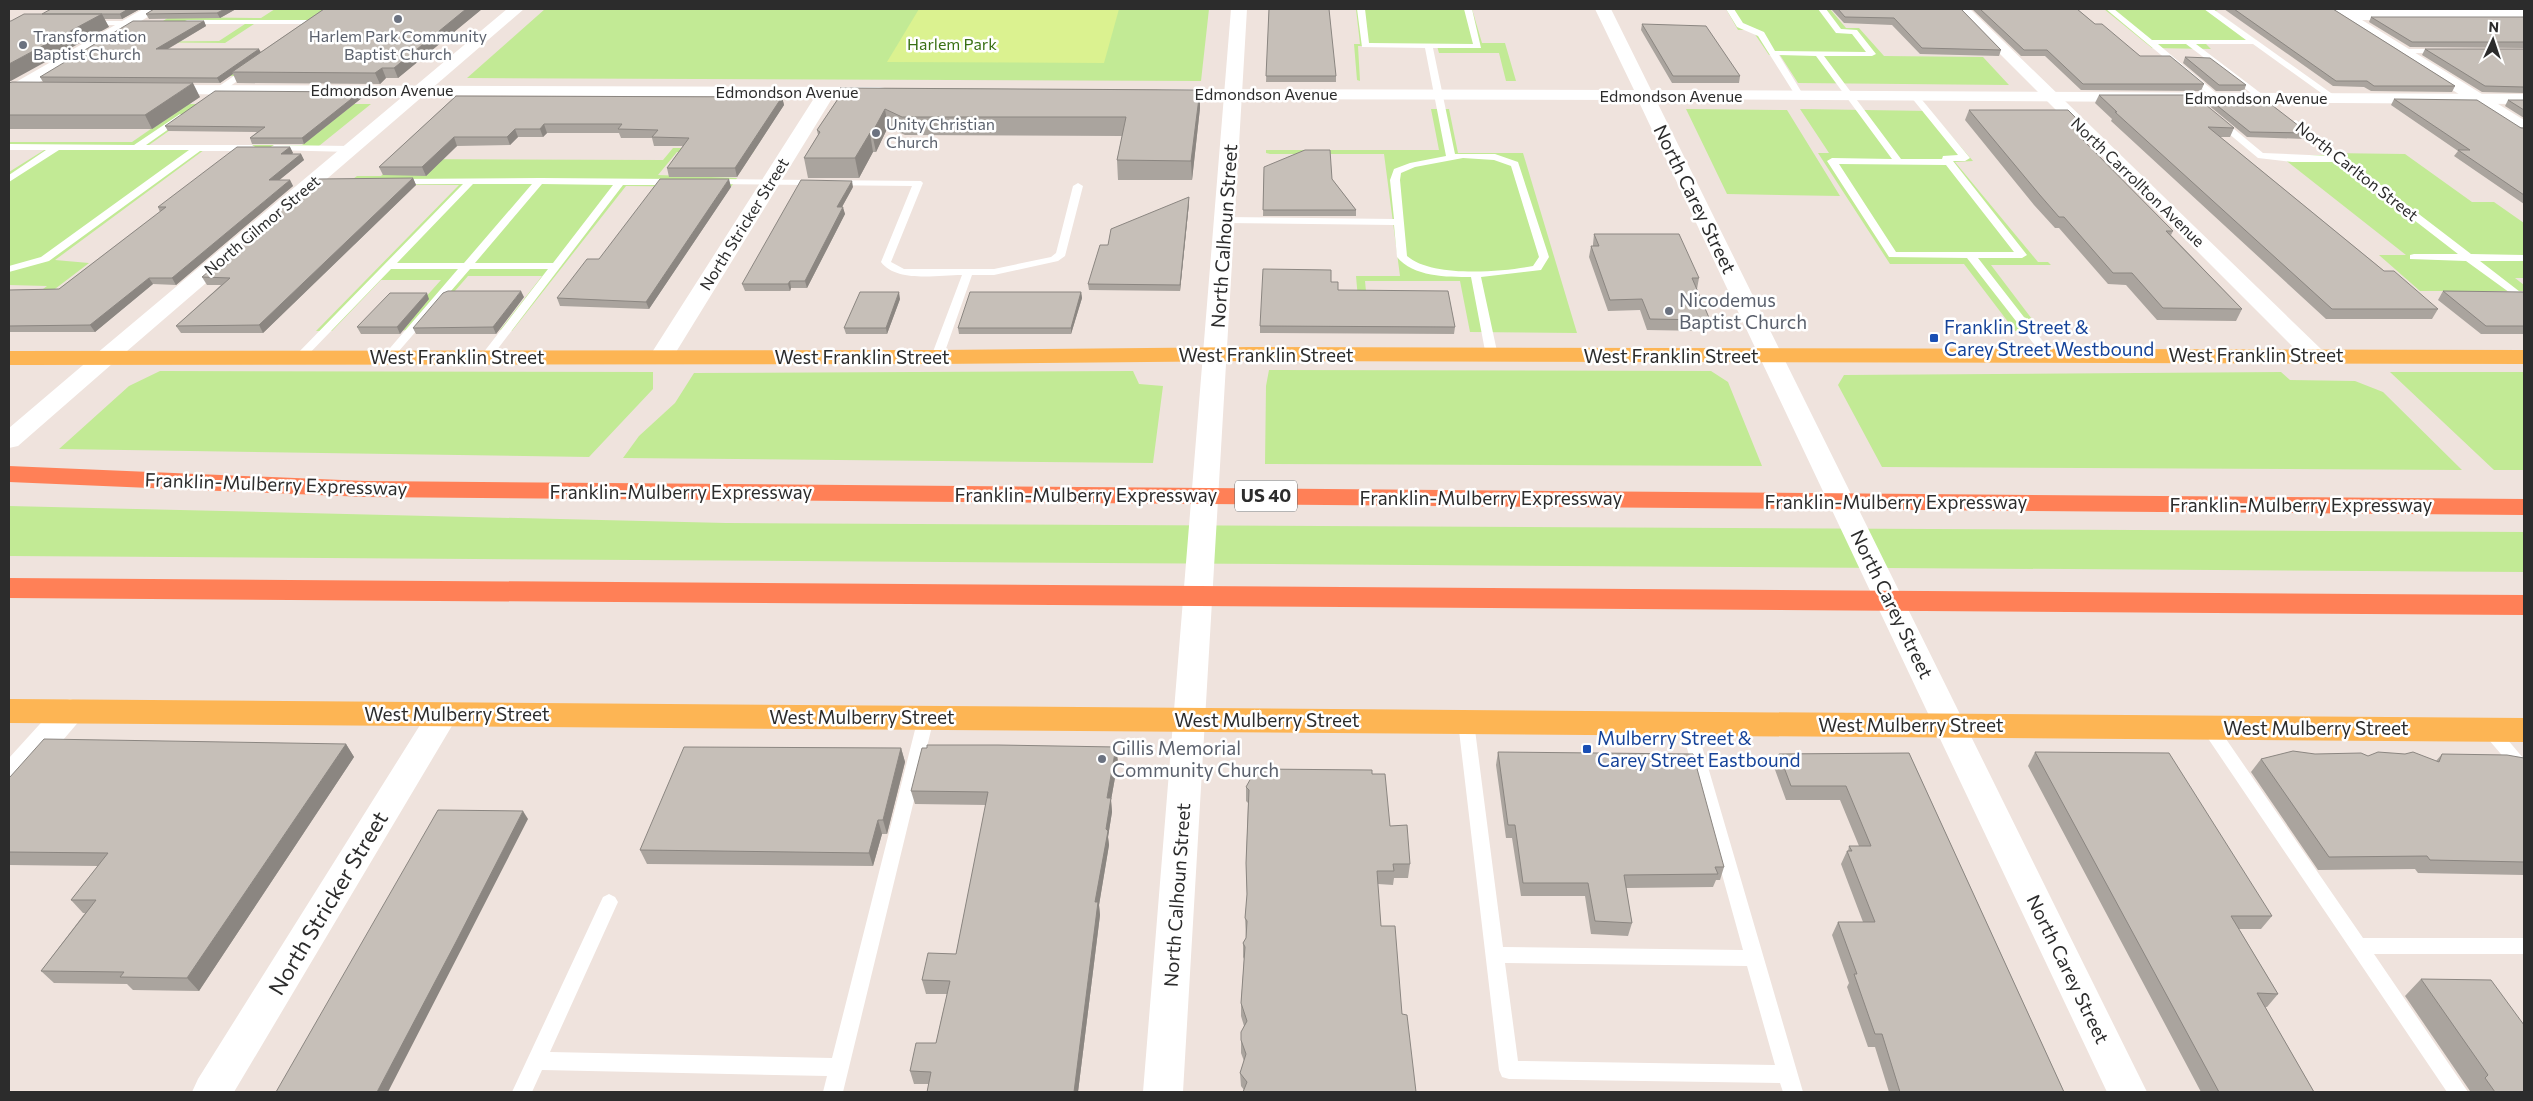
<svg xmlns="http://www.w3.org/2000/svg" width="2533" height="1101" viewBox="0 0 2533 1101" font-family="Commissioner,sans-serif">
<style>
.green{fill:#c2ea95}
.pitch{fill:#dbf290}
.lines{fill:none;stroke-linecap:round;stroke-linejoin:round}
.service{fill:#fff;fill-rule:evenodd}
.minor{fill:#fff;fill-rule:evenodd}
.tertiary{fill:#fff;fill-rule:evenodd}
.secondary{fill:#fff;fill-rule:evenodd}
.primary{fill:#fdb554;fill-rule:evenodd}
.motorway{fill:#ff8057;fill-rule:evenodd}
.wall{fill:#aaa49e}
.shaded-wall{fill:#8b8681}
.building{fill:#c6bfb8;stroke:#8b8681}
.worship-dot{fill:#6b7280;stroke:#fff;stroke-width:2}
.transit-dot{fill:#1a4fb4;stroke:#fff;stroke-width:2}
.labels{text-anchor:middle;stroke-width:5;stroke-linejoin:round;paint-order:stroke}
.far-worship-label{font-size:16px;fill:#5b616d;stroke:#fff;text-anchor:start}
.far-park-label{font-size:16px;fill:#397014;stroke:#fff}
.far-street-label{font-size:16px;fill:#2c2c2c;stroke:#fff}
.shield{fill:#fff;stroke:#6b6b6b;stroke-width:1}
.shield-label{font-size:18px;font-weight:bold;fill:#2c2c2c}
.street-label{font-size:19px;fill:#2c2c2c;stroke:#fff}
.worship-label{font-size:19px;fill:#5b616d;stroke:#fff;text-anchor:start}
.transit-label{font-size:19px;fill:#164399;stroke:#fff;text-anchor:start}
.near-street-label{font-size:22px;fill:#2c2c2c;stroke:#fff}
</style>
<rect width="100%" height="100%" fill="#efe3dd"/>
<path class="green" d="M275 9H343L247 76H230L302 24H254L225 43 129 42 219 41 245 24 160 23 169 17 261 18Z
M545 9H1209L1201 81 467 78Z
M1356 9H1472L1482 43H1505L1516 81H1506L1499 53H1439L1437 46H1358L1360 81 1357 80 1354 44H1360Z
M1726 9H1830L1846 28H1859L1884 56 1983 57 2009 85 1798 83 1780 55H1769L1752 30H1738Z
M2092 9H2216L2218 10 2215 11 2256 40 2206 44 2211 49 2152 48 2104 9Z
M187 104H207L149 145H302L354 104H371L314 150H204L55 260 89 263 9 324V315L47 286 9 285V172L49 147H9V142H132Z
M1431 109H1449L1458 153H1523L1577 333 1470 332 1460 281H1365L1370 333H1361L1356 276H1400L1384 154H1270L1266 153V150H1439Z
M1686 109 1787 110 1840 196 1727 194Z
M1800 109 1930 111 1973 161 1955 162 2038 262H2048L2051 265H1991L2041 331H2015L1964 264H1890L1818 153H1829Z
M673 148H755L753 153 677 152 658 175 737 178 731 187 626 186 512 331 500 330 542 276H468L420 331 396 330 441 280H381L332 331H316L459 185 346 184 357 176H381L399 159 663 160Z
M2328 153 2405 154 2472 202H2494L2524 223V278H2515L2524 285V291H2420L2379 255H2406L2279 155H2329Z
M1269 370 1711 371 1728 382 1762 466 1265 464 1266 386Z
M160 371 653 372V389L589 457 59 449 129 386Z
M1133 371 1139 384 1163 386 1153 463 623 458 639 436 675 403 694 373Z
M2281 372 2290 380 2355 381 2383 392 2462 470 1882 467 1838 385 1844 375Z
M2390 372H2524V470H2494Z
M9 506 726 523 2524 532V572L9 556Z"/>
<path class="pitch" d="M919 9H1119L1104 63 887 62Z"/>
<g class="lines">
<path class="service" d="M1357 9H1365L1369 43 1473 44 1464 9H1472L1481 48H1433L1455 154H1495L1518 162 1549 257 1541 270 1481 277 1498 356 1496 358 1492 359 1486 356 1471 277C1447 277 1413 277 1397 257L1394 225 1225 223 1220 220 1225 217 1394 219 1390 180 1394 169 1410 163 1446 156 1425 48 1362 47ZM1463 158 1494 160 1511 166 1539 257 1533 266C1502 272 1432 278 1407 256L1400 180 1401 173 1415 167Z
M1726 9H1734L1743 23 1764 32 1775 51 1866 52 1852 34 1836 33 1818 9H1826L1841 29 1857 30 1876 54 1872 56H1824L1901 159H1942L1943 156 1958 155 1911 97 1918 95 1970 158 1965 161H1953L2027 255 2022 258H1978L2052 353V357H2044L1967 258 1889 257 1827 161 1832 158 1892 159 1816 56 1779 55 1804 96 1797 98 1758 36 1737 27ZM1839 164 1946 165 2014 252H1896Z
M2106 9H2114L2152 40H2246L2204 9H2213L2338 98 2331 100 2253 44H2196L2275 104 2268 106 2186 44H2158L2222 98 2215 100Z
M187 20H316L320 22 316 24H184L183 22Z
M90 21H136L140 23 136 25H87V21Z
M2401 49H2444L2448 51 2444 53H2398V49Z
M247 67 254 69 215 97H209V93Z
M180 114 184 117 183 119 146 145H252L257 148 252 151H200L49 261 9 272V266L41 257 189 150H59L9 182V175L46 150H9V144L134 145Z
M2216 119H2222L2263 153 2332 156 2289 122 2296 120 2471 254 2524 255V261H2480L2524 295V303L2466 261 2410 259V255L2414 254H2458L2339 162H2292L2258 158 2216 123Z
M274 145 351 146 356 149 351 152 271 150 269 148Z
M540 178 676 179 681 182 676 185H623L490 359H482L480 357 548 269H470L392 359H384V355L458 269H391L303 360H295V356L463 184H397L392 181 394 179ZM473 184H532L464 263H397ZM542 184 613 185 553 263H475Z
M712 179 921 181 923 183 891 262 904 269H994L1051 257 1056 253 1073 186 1078 183 1083 186 1065 256 1058 261 994 275H972L943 357 937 360 931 357 962 275C937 275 897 283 881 262L912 186 709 184V180Z
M926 712 932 714 934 718 843 1092H823L827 1076 542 1070 532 1092H512L603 897 609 894 615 897 618 902 550 1052 832 1058 918 718 920 714Z
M1466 716 1472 718 1474 722 1503 947 1743 950 1680 723 1682 719 1688 717 1694 719 1803 1092H1783L1780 1083 1509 1079 1502 1077 1499 1070 1458 722 1460 718ZM1505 963 1747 966 1775 1065 1518 1061Z
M2209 721 2215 723 2363 938H2524V954H2374L2468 1092H2447L2203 731 2201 727 2203 723Z
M2489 723 2495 725 2524 759V776L2518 774 2483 733 2481 729 2483 725Z"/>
<path class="minor" d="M143 9H161L15 97 9 98V86Z
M507 9H524L112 364 104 366 96 364 92 359 96 354Z
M1955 9H1970L2322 350 2326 355 2322 360 2314 362 2306 360Z
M2326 9 2524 10V20H2362L2524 120V133L2518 132Z
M827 87 833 88 836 92 673 357 669 362 661 364 653 362 649 357 818 92 821 88Z
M70 699 81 703 86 711 81 719 21 789 9 793V758L59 703Z
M443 702 454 706 459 714 234 1092H192L198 1079 432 706Z"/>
<path class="tertiary" d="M1231 9H1247L1183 1092H1143Z
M1645 90 2524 94V104L1639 99 1636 95 1639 91Z
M104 352 112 354 116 359 112 364 18 446 9 448V428L96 354Z"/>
<path class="secondary" d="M1595 9H1611L2147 1092H2107L1638 100 1162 99 1156 98 1153 94 1156 90 1162 89 1634 90Z
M159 85 879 87 885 88 888 92 885 96 879 97 153 94 151 90 153 86Z"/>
<path class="primary" d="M1252 347 2524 350V364L1252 361 937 364 9 365V351L937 350Z
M9 699 2524 718V742L9 723Z"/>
<path class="motorway" d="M9 466 365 481 2524 499V515L365 497 9 482Z
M9 578 2524 595V615L9 598Z"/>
</g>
<path class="wall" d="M140 9 122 19H104L109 27 11 21 42 14Z
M154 9H236L220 18 149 19 146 14Z
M324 9H482L398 78H386L380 84 237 83 233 74 220 83 43 82 40 77 204 21 206 26 168 49 261 52Z
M1269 9 1336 76V82H1266Z
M1825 9H1961L2001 50 1999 56 1920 54 1892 25 1844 23 1832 10Z
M1972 9H2077L2095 24 2140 56 2204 84 2201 91 2081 90 2045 56H2021Z
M2224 9H2333L2455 86 2452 92 2371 91 2364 87 2333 86Z
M2371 17H2524V48L2410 47 2369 22Z
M1642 24 1740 76 1739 83H1672L1641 30Z
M2425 49H2524V93L2482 92 2422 55Z
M2185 57 2246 85 2244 91H2216L2183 63Z
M9 83 200 97 152 129H9Z
M840 88 1200 90V108L1192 180H1118L1117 160 1122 136 905 135 888 127 876 152H873L859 178H808L804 158 818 135 817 130 841 94Z
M2099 95 2234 128 2230 137H2220L2384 271 2438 309 2432 319H2326L2111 121 2112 119 2095 103Z
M456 96 782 97 784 105 737 177H669L667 168 683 146H654L652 138H621L619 133H547L543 137H518L510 145 457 146 426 176 383 175 379 167Z
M363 97 304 144H252L250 138 257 132 168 131 165 126Z
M2209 99 2308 133 2305 139 2247 137 2207 104Z
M2394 99 2524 128V204L2454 156 2458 151 2391 105Z
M2508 100H2524V118L2505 106Z
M1969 110 2084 141 2173 231 2171 235 2242 309 2236 321 2157 320 2126 285 2108 284 2059 228H2055L2034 205 1965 120Z
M290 147 293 153 292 154H301L304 160 279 180H290L293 186 176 285 153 284 95 332H9V290L59 289 160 212 158 207Z
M1264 167 1332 179 1356 210V216H1263Z
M413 178 416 185 263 333H181L176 326 221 285H207L202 277Z
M731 187 649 309 560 306 557 298 599 259Z
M853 187 842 207 845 214 807 288H791L790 291H745L742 284Z
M1189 203 1180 291 1089 290 1088 284 1108 245Z
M1594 234 1699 278 1697 289H1696L1710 320 1707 331 1647 330 1640 310 1608 311 1589 257 1591 246H1593V244Z
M1331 282 1338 290 1455 327 1454 334 1260 333V326Z
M2443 291 2524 293V334H2481L2438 300Z
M1081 292 1082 298 1071 334H959L958 328Z
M524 297 496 334H416L413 328Z
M429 299 400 334H361L357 327Z
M900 299 887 334H846L844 328Z
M346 744 354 757 199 991 133 990 127 984 54 983 41 971 85 913H83L71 900 98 866 9 865V778Z
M901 748 905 762 887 834H882L873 866 647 864 640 850Z
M1498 752 1724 867 1720 880H1716L1713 887 1626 888 1632 923 1628 936 1591 934 1585 896H1521L1512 838H1506L1496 765Z
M2035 752 2272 916 2261 929H2239L2278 994 2267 1007H2265L2314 1092H2201L2028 766Z
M1909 753 2064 1092H1889L1875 1047H1868L1847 987 1849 983 1832 935 1838 922H1863L1841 864 1847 851H1848L1849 846H1859L1840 800H1786L1774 767 1779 754Z
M2315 754 2368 756 2436 761 2442 754 2524 758V875L2418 873 2415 869 2318 870 2251 772 2261 759Z
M1118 761 1111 800 1112 812 1108 837 1109 845 1099 905 1100 915 1078 1092H927L929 1084H914L910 1071 936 1043 947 994H926L922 980 956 954 986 805 915 804 911 791Z
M1372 774 1390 826 1410 864 1408 878H1394L1393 885 1378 884 1244 1090 1241 1086 1240 1073 1244 1061 1241 1053V1040L1244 1026 1241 1016V1003L1244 959 1243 957V943L1246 938 1245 918 1247 897 1246 863 1248 803 1246 801V787Z
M2421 979 2524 1092H2468L2470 1091 2405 996Z"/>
<path class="shaded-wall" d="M128 9H140L122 19 120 14Z
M225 9H236L220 18 217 13Z
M466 9H482L398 78 394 68Z
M102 14 109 27 9 82V64Z
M204 21 206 26 159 54 156 49Z
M259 49 262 54 232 72 233 74 220 83 217 78Z
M382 68 386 78 380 84 375 73Z
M193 83 200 97 152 129 145 115Z
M1200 90V108L1192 180 1191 161Z
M360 92 363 97 304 144 302 138Z
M782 97 784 105 737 177 735 168Z
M885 109 888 127 876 152 872 133Z
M544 124 547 133 543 137 540 129Z
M515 129 518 137 510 145 507 137Z
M2088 130 2084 141 2081 138Z
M870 133 873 152 859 178 855 158Z
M454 137 457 146 426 176 422 167Z
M290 147 293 153 284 160 281 154Z
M301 154 304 160 272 186 269 180Z
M413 178 416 185 263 333 259 325Z
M729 179 731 187 649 309 646 302Z
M290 180 293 186 176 285 172 278Z
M852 181 853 187 838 214 837 207Z
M1189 197V203L1180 291V285Z
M843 207 845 214 807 288 805 281Z
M149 278 153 284 95 332 90 325Z
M790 281 791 288 790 291 788 284Z
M521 291 524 297 496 334 493 327Z
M899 292 900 299 887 334 886 328Z
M1081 292 1082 298 1071 334V328Z
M427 293 429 299 400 334 397 327Z
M346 744 354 757 199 991 187 978Z
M1116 747 1118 761 1111 800 1112 812 1108 837 1109 845 1099 905 1100 915 1078 1092H1074L1095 902 1106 829 1107 798Z
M901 748 905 762 887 834 883 820Z
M523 811 528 819 461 950 388 1092H377Z
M878 820 882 834 873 866 869 853Z"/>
<path class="building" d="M51 9H128L120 14H42Z
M154 9H225L217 13 146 14Z
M324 9H466L394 68H382L375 73 232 72Z
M1269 9H1329L1336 76H1266Z
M1838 9H1961L2001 50 1922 48 1894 18 1845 17Z
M1980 9H2077L2095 24H2102L2140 56H2170L2204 84H2083L2047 50H2024Z
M2234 9H2333L2455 86H2374L2367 81H2336Z
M24 14H102L9 64V21H11Z
M2371 17H2524V42H2412Z
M133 21H204L156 49H259L217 78 40 77Z
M1642 24 1706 26 1740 76H1673Z
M2425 49H2524V87L2485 86Z
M2185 57 2210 58 2246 85H2219Z
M12 82 193 83 145 115H9V83Z
M840 88 1200 90 1191 161 1117 160 1126 117H902L885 109 872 133H870L855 158H804L820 132 817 130 844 90Z
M215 91 360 92 302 138H250L265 127 165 126Z
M2099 95H2194L2234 128 2208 127 2384 271H2394L2438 309H2332L2115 112H2117Z
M456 96 782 97 735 168H667L689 138 652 137 658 130 618 129 622 124H544L540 129H515L507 137H454L422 167H379Z
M2209 99H2264L2308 133 2250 132Z
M2394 99 2477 100 2521 128H2524V195L2458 150H2470Z
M2508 100H2524V110Z
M1969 110H2068L2088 130 2081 138 2173 231H2166L2242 309 2163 308 2132 273H2113L2064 217H2059L2039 194Z
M237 147H290L281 154H301L269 180H290L172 278H149L90 325 9 326V290L59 289 166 207H158Z
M1305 150H1330L1332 179 1356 210H1263L1264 167Z
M413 178 259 325 176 326 230 278 202 277 318 179Z
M660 179H729L646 302 557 298 587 259H599Z
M801 180 852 181 837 207H843L805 281H790L788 284H742Z
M1189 197 1180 285 1088 284 1100 245H1108L1111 229Z
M1594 234H1679L1699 278H1692L1710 320 1650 319 1642 299 1610 300 1591 246H1599Z
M1263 269 1331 270V282H1338V290L1448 291 1455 327 1260 326Z
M448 291H521L493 327 413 328 443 293Z
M2443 291 2523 292 2524 293V326H2486Z
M860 292H899L886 328H844Z
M970 292H1081L1071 328H958Z
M390 293H427L397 327H357Z
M44 739 346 744 187 978 120 977 124 972 41 971 96 900H71L108 853 9 852V778L10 777Z
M927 745H998L1116 747 1107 798H1111L1106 829 1108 831 1095 902H1098L1074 1092H927L931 1072 910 1071 916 1043H936L950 981 922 980 928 953 956 954 988 792 911 791 922 748H927Z
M684 747 901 748 883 820H878L869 853 640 850Z
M2293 751 2315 754 2361 753 2368 756 2378 752 2405 754 2413 752 2439 762 2442 754 2507 755 2524 758V862L2430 860 2427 856 2329 857 2261 759Z
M1498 752 1693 754 1724 867H1715L1718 874 1624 875 1632 923 1595 921 1588 883H1523L1515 825H1508Z
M2035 752 2169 753 2272 916H2231L2278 994 2257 993 2314 1092H2219Z
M1909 753 2064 1092H1900L1882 1034H1875L1854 974H1857L1838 922H1875L1847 851H1852L1849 846H1871L1846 786H1791L1779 754Z
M1256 769 1372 770V774H1385L1390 826 1407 825 1410 864H1393L1394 871H1377L1381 926H1395L1402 1014 1407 1015 1416 1092H1243L1247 1082 1240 1073 1246 1054 1241 1040V1032L1247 1021 1241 1003 1245 947 1243 943 1246 938 1247 921 1245 918 1247 894 1246 863 1249 790 1246 787Z
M438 810 523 811 456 942 377 1092H276Z
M2421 979 2491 980 2524 1025V1092H2495L2485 1078 2488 1075Z"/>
<g class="worship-dot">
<circle cx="398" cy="19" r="5"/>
<circle cx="23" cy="45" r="5"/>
<circle cx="876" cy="133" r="5"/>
<circle cx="1669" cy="311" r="5"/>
<circle cx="1102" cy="759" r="5"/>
</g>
<g class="transit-dot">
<rect x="1929" y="333" width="10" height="10" rx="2.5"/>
<rect x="1582" y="744" width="10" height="10" rx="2.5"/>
</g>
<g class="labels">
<g class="far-worship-label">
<text x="33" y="42">Transformation<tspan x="33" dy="18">Baptist Church</tspan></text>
<text x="398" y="42" text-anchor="middle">Harlem Park Community<tspan x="398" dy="18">Baptist Church</tspan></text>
<text x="886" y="130">Unity Christian<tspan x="886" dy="18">Church</tspan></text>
</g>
<g class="far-park-label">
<text x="952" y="50">Harlem Park</text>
</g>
<g class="far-street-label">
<text x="382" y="96">Edmondson Avenue</text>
<text x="787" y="98">Edmondson Avenue</text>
<text x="1266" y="100">Edmondson Avenue</text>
<text x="1671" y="102">Edmondson Avenue</text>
<text x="2256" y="104">Edmondson Avenue</text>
<text transform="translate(2357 171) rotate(38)" y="6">North Carlton Street</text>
<text transform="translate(2138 182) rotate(44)" y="6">North Carrollton Avenue</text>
<text transform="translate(744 224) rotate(-58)" y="6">North Stricker Street</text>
<text transform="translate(262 225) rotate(-40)" y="6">North Gilmor Street</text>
</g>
<rect class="shield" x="1235" y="480.5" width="62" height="31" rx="4"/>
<g class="shield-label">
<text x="1266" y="502">US 40</text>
</g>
<g class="street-label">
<text transform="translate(1695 199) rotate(64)" y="7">North Carey Street</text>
<text transform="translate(1224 236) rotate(-86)" y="7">North Calhoun Street</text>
<text x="1266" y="362">West Franklin Street</text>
<text x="2256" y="362">West Franklin Street</text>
<text x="1671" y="363">West Franklin Street</text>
<text x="457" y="364">West Franklin Street</text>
<text x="862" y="364">West Franklin Street</text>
<text transform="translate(276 484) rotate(2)" y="7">Franklin-Mulberry Expressway</text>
<text x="681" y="499">Franklin-Mulberry Expressway</text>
<text x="1086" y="502">Franklin-Mulberry Expressway</text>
<text x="1491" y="505">Franklin-Mulberry Expressway</text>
<text x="1896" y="509">Franklin-Mulberry Expressway</text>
<text x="2301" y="512">Franklin-Mulberry Expressway</text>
<text transform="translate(1892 604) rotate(64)" y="7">North Carey Street</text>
<text x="457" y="721">West Mulberry Street</text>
<text x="862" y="724">West Mulberry Street</text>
<text x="1267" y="727">West Mulberry Street</text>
<text x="1911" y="732">West Mulberry Street</text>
<text x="2316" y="735">West Mulberry Street</text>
<text transform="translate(1177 895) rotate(-86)" y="7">North Calhoun Street</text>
<text transform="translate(2068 969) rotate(64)" y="7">North Carey Street</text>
</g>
<g class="worship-label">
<text x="1679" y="307">Nicodemus<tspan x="1679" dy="22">Baptist Church</tspan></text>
<text x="1112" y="755">Gillis Memorial<tspan x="1112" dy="22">Community Church</tspan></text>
</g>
<g class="transit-label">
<text x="1944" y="334">Franklin Street &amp;<tspan x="1944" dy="22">Carey Street Westbound</tspan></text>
<text x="1597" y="745">Mulberry Street &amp;<tspan x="1597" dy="22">Carey Street Eastbound</tspan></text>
</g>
<g class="near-street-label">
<text transform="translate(328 903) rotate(-59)" y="8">North Stricker Street</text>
</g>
</g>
<rect width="2533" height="1101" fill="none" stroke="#2c2c2c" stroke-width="20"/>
<g transform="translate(2493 40) rotate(3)" stroke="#ffffff" stroke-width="4" paint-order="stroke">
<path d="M0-4L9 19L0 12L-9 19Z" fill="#2c2c2c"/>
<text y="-8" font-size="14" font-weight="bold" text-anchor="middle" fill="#2c2c2c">N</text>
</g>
</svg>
